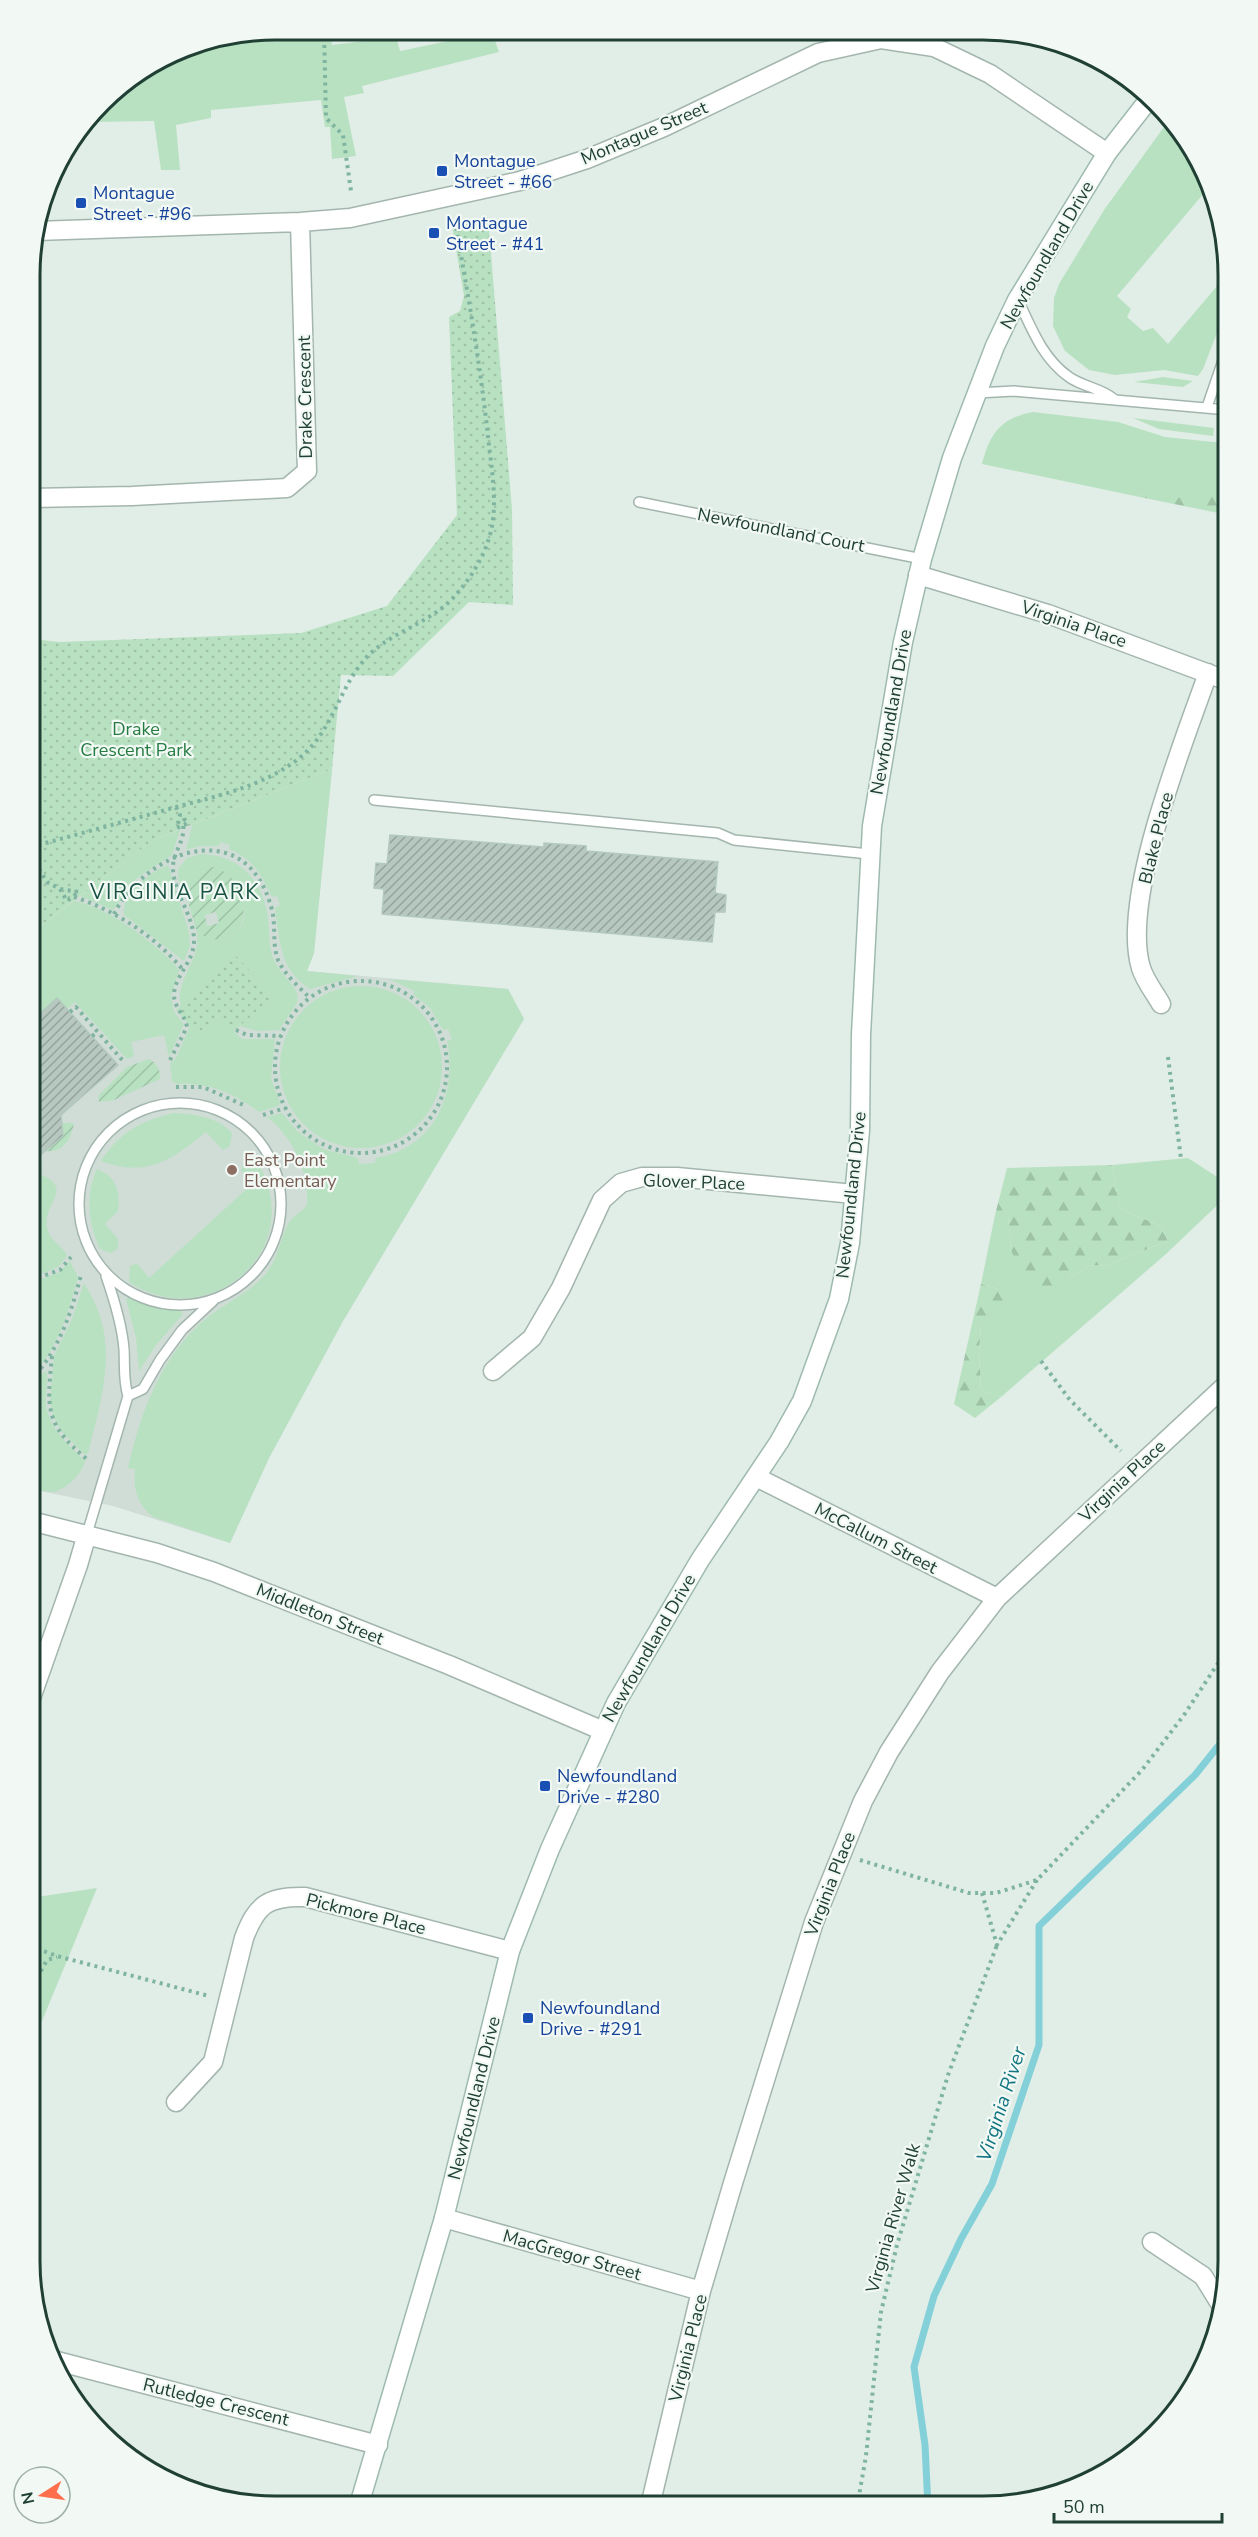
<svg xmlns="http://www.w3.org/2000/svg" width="1258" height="2537" viewBox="0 0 1258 2537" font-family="'Nunito Sans',sans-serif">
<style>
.built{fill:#cfddd6}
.grass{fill:#b8e1c1}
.forest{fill:url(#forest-firs)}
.park{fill:url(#park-dots)}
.garden{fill:url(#garden-furrows);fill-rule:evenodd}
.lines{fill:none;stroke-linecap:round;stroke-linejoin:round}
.stream{stroke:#84d0d8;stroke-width:7}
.building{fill:url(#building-hatch);stroke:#b3c8be;stroke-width:1.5}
.lane-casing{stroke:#a3b6ae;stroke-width:12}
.street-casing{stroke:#a3b6ae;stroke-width:21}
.secondary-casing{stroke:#9ebaaf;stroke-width:21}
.path{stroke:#7eb4a0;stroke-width:4;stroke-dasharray:3 4.5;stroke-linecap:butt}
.lane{stroke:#fff;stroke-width:9}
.street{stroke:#fff;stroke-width:18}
.secondary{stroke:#fff;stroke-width:18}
.transit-dot{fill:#1a4fb4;stroke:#f2f9f5;stroke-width:2}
.education-dot{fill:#8d6e63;stroke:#f2f9f5;stroke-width:2}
.labels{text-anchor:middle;stroke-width:4.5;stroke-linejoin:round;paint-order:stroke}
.street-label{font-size:18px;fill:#204035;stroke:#f2f9f5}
.transit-label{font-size:18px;fill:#164399;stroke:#f2f9f5;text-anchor:start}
.park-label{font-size:18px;fill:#257b42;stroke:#f2f9f5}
.education-label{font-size:18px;fill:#785e54;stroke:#f2f9f5;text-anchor:start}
.water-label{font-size:20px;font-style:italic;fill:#137682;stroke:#f2f9f5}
.quarter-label{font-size:21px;letter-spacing:1.5px;fill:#195443;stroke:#f2f9f5}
.rim{fill:none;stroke:#204035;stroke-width:3}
</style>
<defs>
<pattern id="forest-firs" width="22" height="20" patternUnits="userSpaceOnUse" patternTransform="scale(1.5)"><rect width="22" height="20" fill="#b8e1c1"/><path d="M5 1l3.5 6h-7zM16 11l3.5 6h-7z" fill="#9ec2a6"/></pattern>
<pattern id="park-dots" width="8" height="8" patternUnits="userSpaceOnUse" patternTransform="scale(1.5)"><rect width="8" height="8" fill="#b8e1c1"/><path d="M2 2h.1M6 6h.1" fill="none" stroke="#9ec2a6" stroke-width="1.8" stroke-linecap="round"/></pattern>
<pattern id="garden-furrows" width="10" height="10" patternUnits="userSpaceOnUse" patternTransform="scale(1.5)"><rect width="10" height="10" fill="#b8e1c1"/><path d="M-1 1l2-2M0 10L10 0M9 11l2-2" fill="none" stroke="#9ec2a6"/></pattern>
<pattern id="building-hatch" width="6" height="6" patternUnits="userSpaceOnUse" patternTransform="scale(1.5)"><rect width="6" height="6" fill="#b6c8c0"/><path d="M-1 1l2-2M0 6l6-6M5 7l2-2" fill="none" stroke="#94a49d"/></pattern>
</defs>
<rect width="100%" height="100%" fill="#e1ede7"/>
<path class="built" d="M332 769 314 953 307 971 508 989 524 1019 343 1321 269 1458 230 1543 113 1506 31 1489V933L153 840Z"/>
<path class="grass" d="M286 30H330L332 45 396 37 400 51 492 32 499 52 362 86 364 93 344 97 356 156 332 159 330 127H325L321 100 211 110V118L176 125 180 170H161L154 121 90 122 114 91 182 49Z
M1169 120 1187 140 1210 186 1117 296 1131 309 1127 317 1143 331 1153 328 1168 344 1228 273V305L1203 369 1198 376 1164 370 1115 375 1089 370 1065 351 1053 326 1054 298 1059 284 1104 210Z
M1163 377 1193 381 1183 387 1134 382Z
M1033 412 1118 422 1165 437 1223 443 1228 501C1212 497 1209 501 1196 501 1174 500 1157 490 1135 496L982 464C990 433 1001 418 1033 412Z
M1133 418 1214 428 1213 436 1159 429Z
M332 769 314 953 307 971 358 976 310 989C279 970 280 940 275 908L280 905 277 896 272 897C261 874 253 859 229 849L230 845 220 842 219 846H200L186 850 192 825Z
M180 830 172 855 137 878 113 910 80 896 153 840Z
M201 854C237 855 260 877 267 912 270 928 268 943 273 958 279 973 295 984 298 996L297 1003 279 1030 258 1031 240 1026 272 996 236 956 181 1007C174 979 201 963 197 932 222 947 246 938 244 907L186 886 185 892 178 879V869L187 858Z
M168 865 189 932 190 946 184 961 124 915C121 894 150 872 168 865Z
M74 901C104 905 161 946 179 970L171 996 174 1012 184 1024 169 1057 164 1035 131 1042 134 1056 127 1059 75 1002 67 1009 57 998 31 1022V933Z
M389 979 508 989 524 1019 343 1321 269 1458 230 1543 153 1517C137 1504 133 1489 135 1469L128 1468C141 1411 161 1355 208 1317 225 1303 247 1294 263 1277 278 1261 279 1242 288 1224 292 1216 302 1212 307 1205 309 1172 293 1137 267 1117L282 1113 297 1131 323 1149 358 1158 359 1164 375 1163 376 1158C434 1148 458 1095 447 1041L452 1039 448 1029 443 1030 430 1008 413 994 415 991Z
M280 1067a81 81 0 1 1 162 0a81 81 0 1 1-162 0Z
M217 1016 242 1039H275L271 1078 280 1103 278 1106 259 1112C233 1093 209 1082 176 1084L172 1081 170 1064 176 1058 190 1026 198 1033Z
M174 1113C195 1114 218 1117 232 1133L230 1146 223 1150 206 1132C172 1160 146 1178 101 1161 119 1132 143 1120 174 1113Z
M255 1158C313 1249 208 1335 129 1282L130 1266 137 1263 149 1278 251 1185 241 1170 243 1164Z
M1188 1158 1228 1184V1195L1166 1254 1001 1397 981 1391 979 1351 981 1325 998 1289 981 1284 995 1215H1008L1011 1249 1068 1279 1090 1265 1105 1266 1168 1241 1161 1226 1120 1209 1112 1165Z
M97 1169C116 1176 121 1192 118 1211L105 1224 118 1239V1248L111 1253 100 1249C88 1223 85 1195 97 1169Z
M31 1171C83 1188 38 1202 48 1231 51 1242 63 1245 67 1256L58 1267 31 1278Z
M70 1261 78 1277C68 1314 58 1348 31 1377V1283L60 1272Z
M84 1283C121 1339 103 1393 88 1453L85 1455 61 1431 53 1416 50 1400 54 1356 72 1319Z
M130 1297 147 1305 181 1311 183 1314 156 1345 139 1371 136 1338 126 1299Z
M46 1370C49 1377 46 1388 46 1398 45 1425 67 1443 85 1461 82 1474 65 1492 50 1492 44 1492 37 1489 31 1489V1385Z
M97 1888 30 2050V1898Z"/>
<path class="forest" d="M1149 492 1197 501 1212 497 1228 501V515L1135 496Z
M1112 1165 1120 1209 1161 1226 1168 1241 1105 1266 1090 1265 1068 1279 1047 1288 1020 1275 1011 1249 1008 1215H995L1007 1168Z
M981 1284 998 1289 1009 1305 1000 1322 981 1325 979 1351 981 1391 1001 1397 975 1418 954 1404Z"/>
<path class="park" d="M488 217 512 510 513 605 469 602 393 676 341 675 332 769 153 840 31 933 32 639 59 642 301 633 387 606 457 515 449 317 460 311 464 296 452 225Z
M236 956 273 996 232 1033 217 1016 197 1034 176 1010Z"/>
<path class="garden" d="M214 867C260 882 251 965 197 932L185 892 186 886 201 869ZM216 912 219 923 207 926 205 915Z
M149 1059C158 1064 160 1069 160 1079L114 1100 99 1102 98 1096 127 1067Z
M62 1123H74C71 1140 63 1153 45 1151L63 1136Z"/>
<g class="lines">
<path class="stream" d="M928 2507 925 2445 914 2367 934 2296 961 2239 992 2184 1039 2045V1926L1195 1775 1228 1734"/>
</g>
<path class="building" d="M390 835 544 847V843L586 846V851L718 862 715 893 726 895 725 912H715L712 942 382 914 384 889 374 888 376 863 387 864Z
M57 998 118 1065 61 1115 63 1136 31 1163V1022Z"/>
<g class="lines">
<defs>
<path id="lane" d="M1018 300C1031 327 1042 358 1069 377 1083 387 1101 388 1114 399
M977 393 1014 391 1228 410
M1207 407 1228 346
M639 502 922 559
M374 800 718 833 734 840 869 854
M79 1204a101 101 0 1 1 202 0a101 101 0 1 1-202 0Z
M128 1396 143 1389 160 1360 182 1330 213 1301
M87 1534 128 1396C123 1379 125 1366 124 1349 122 1324 114 1299 106 1276"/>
<path id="street" d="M36 231 300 222 350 218 520 181 587 159 664 127 818 53 881 39 934 47 990 74 1107 153
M32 498 132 496 287 488 307 471 300 222
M918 575 1048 614 1228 681
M1161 1004C1155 993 1145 981 1141 968 1120 899 1184 742 1208 673
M493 1371 532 1338 561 1288 602 1200 621 1183 642 1177H677L854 1194
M756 1477 997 1598
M31 1521 157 1553 214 1572 449 1665 601 1730
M31 1698 78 1565 87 1534
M176 2102 213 2062 244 1938C257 1904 268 1896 305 1897L510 1951
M444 2218 701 2291
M1152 2242 1203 2276 1221 2305
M53 2360 378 2445
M650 2506 701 2291 733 2183 814 1922 863 1801 889 1752 940 1672 997 1598 1228 1383"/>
<path id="secondary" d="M359 2505 444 2218 510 1951 550 1849 616 1703 700 1560 779 1442 802 1401 839 1299 850 1243 860 1130 861 1035 872 826 903 642 922 559 952 458 995 346 1017 300 1107 153 1150 98"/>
</defs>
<use href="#lane" class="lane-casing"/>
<use href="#street" class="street-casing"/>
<use href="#secondary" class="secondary-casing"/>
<path class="path" d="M324 30 326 118 343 135 351 191
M32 698 37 818 32 847 39 869 47 882 60 889 67 901 79 892 60 889
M176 807 180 815 177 828 188 823 180 815
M31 847C75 835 119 823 162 811 210 797 266 788 304 754 333 728 340 687 365 659 389 632 428 625 454 597 471 578 485 556 491 531 498 501 491 466 488 436 480 364 468 293 455 222
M74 897C115 910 156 937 183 970
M114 914C127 888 153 865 181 855 228 840 260 863 272 910 276 926 272 944 278 960 285 975 299 987 310 998
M275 1067a86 86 0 1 1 172 0a86 86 0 1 1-172 0Z
M70 1012 76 1007 124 1062
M236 1030 247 1035 281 1036
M92 1036 98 1032
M1168 1057 1181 1159
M170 1060 187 1027C185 1014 174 1009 174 994 175 976 193 962 194 943 195 917 174 894 173 869 172 853 186 840 183 825
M176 1087H203L246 1106
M263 1115 285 1108
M31 1280 60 1270 71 1257
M52 1356C47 1408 44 1424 88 1460
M1041 1361 1070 1400 1121 1451
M31 1380C59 1350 71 1314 81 1275
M860 1860 969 1893H996L1037 1880 1142 1770 1184 1715 1228 1648
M982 1893 997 1945 1037 1880
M30 1946 57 1956 209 1996
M30 1991 47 1960 57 1957
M857 2507 866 2456 881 2312 897 2245 948 2075 997 1945"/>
<use href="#lane" class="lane"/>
<use href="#street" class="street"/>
<use href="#secondary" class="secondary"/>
</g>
<g class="transit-dot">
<rect x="436" y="165" width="12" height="12" rx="3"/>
<rect x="75" y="197" width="12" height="12" rx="3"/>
<rect x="428" y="227" width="12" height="12" rx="3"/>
<rect x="539" y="1780" width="12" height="12" rx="3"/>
<rect x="522" y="2012" width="12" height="12" rx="3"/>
</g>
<circle class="education-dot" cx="232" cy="1170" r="6"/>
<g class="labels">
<g class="street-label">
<text transform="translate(644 133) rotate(-23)" y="6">Montague Street</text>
<text transform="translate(1047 255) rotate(-60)" y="6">Newfoundland Drive</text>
<text transform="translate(305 397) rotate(-91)" y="6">Drake Crescent</text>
<text transform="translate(781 530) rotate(11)" y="6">Newfoundland Court</text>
<text transform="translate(1074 624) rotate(19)" y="6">Virginia Place</text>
<text transform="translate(891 712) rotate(-80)" y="6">Newfoundland Drive</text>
<text transform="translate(1156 838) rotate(-76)" y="6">Blake Place</text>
<text transform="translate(694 1182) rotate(2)" y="6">Glover Place</text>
<text transform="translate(851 1195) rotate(-84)" y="6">Newfoundland Drive</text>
<text transform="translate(1122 1481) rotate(-43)" y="6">Virginia Place</text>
<text transform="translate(876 1538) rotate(27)" y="6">McCallum Street</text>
<text transform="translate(320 1614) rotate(22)" y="6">Middleton Street</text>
<text transform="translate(649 1648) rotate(-60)" y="6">Newfoundland Drive</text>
<text transform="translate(830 1884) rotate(-69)" y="6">Virginia Place</text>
<text transform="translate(366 1914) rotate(14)" y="6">Pickmore Place</text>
<text transform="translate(474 2098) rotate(-76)" y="6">Newfoundland Drive</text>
<text transform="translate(893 2218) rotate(-74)" y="6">Virginia River Walk</text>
<text transform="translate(572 2255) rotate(16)" y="6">MacGregor Street</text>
<text transform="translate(688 2348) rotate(-76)" y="6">Virginia Place</text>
<text transform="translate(216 2402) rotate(14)" y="6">Rutledge Crescent</text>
</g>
<g class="transit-label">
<text x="454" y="167">Montague<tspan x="454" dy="21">Street - #66</tspan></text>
<text x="93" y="199">Montague<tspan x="93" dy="21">Street - #96</tspan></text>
<text x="446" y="229">Montague<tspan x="446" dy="21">Street - #41</tspan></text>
<text x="557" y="1782">Newfoundland<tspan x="557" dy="21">Drive - #280</tspan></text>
<text x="540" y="2014">Newfoundland<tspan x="540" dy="21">Drive - #291</tspan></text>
</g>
<g class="park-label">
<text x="136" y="735">Drake<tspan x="136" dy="21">Crescent Park</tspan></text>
</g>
<g class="education-label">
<text x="244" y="1166">East Point<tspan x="244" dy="21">Elementary</tspan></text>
</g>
<g class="water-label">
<text transform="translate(1001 2104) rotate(-72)" y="7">Virginia River</text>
</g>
<g class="quarter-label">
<text x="175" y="899">VIRGINIA PARK</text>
</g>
</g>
<path d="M0 0H1258V2537H0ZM275 40H983A235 235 0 0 1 1218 275V2261A235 235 0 0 1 983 2496H275A235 235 0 0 1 40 2261V275A235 235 0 0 1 275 40Z" fill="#f2f9f5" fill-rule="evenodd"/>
<path class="rim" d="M275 40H983A235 235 0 0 1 1218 275V2261A235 235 0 0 1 983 2496H275A235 235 0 0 1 40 2261V275A235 235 0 0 1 275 40Z"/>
<g transform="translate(42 2495) rotate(258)"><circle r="28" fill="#f2f9f5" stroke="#9eafa8" stroke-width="1.5"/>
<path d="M0-4.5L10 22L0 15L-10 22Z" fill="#ff6f4e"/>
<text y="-9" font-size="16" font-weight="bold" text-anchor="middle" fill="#204035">N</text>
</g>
<path d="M1054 2513v9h168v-9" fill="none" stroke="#204035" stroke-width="3"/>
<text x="1063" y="2513" font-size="18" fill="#204035" stroke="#f2f9f5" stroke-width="4.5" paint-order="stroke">50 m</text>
</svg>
